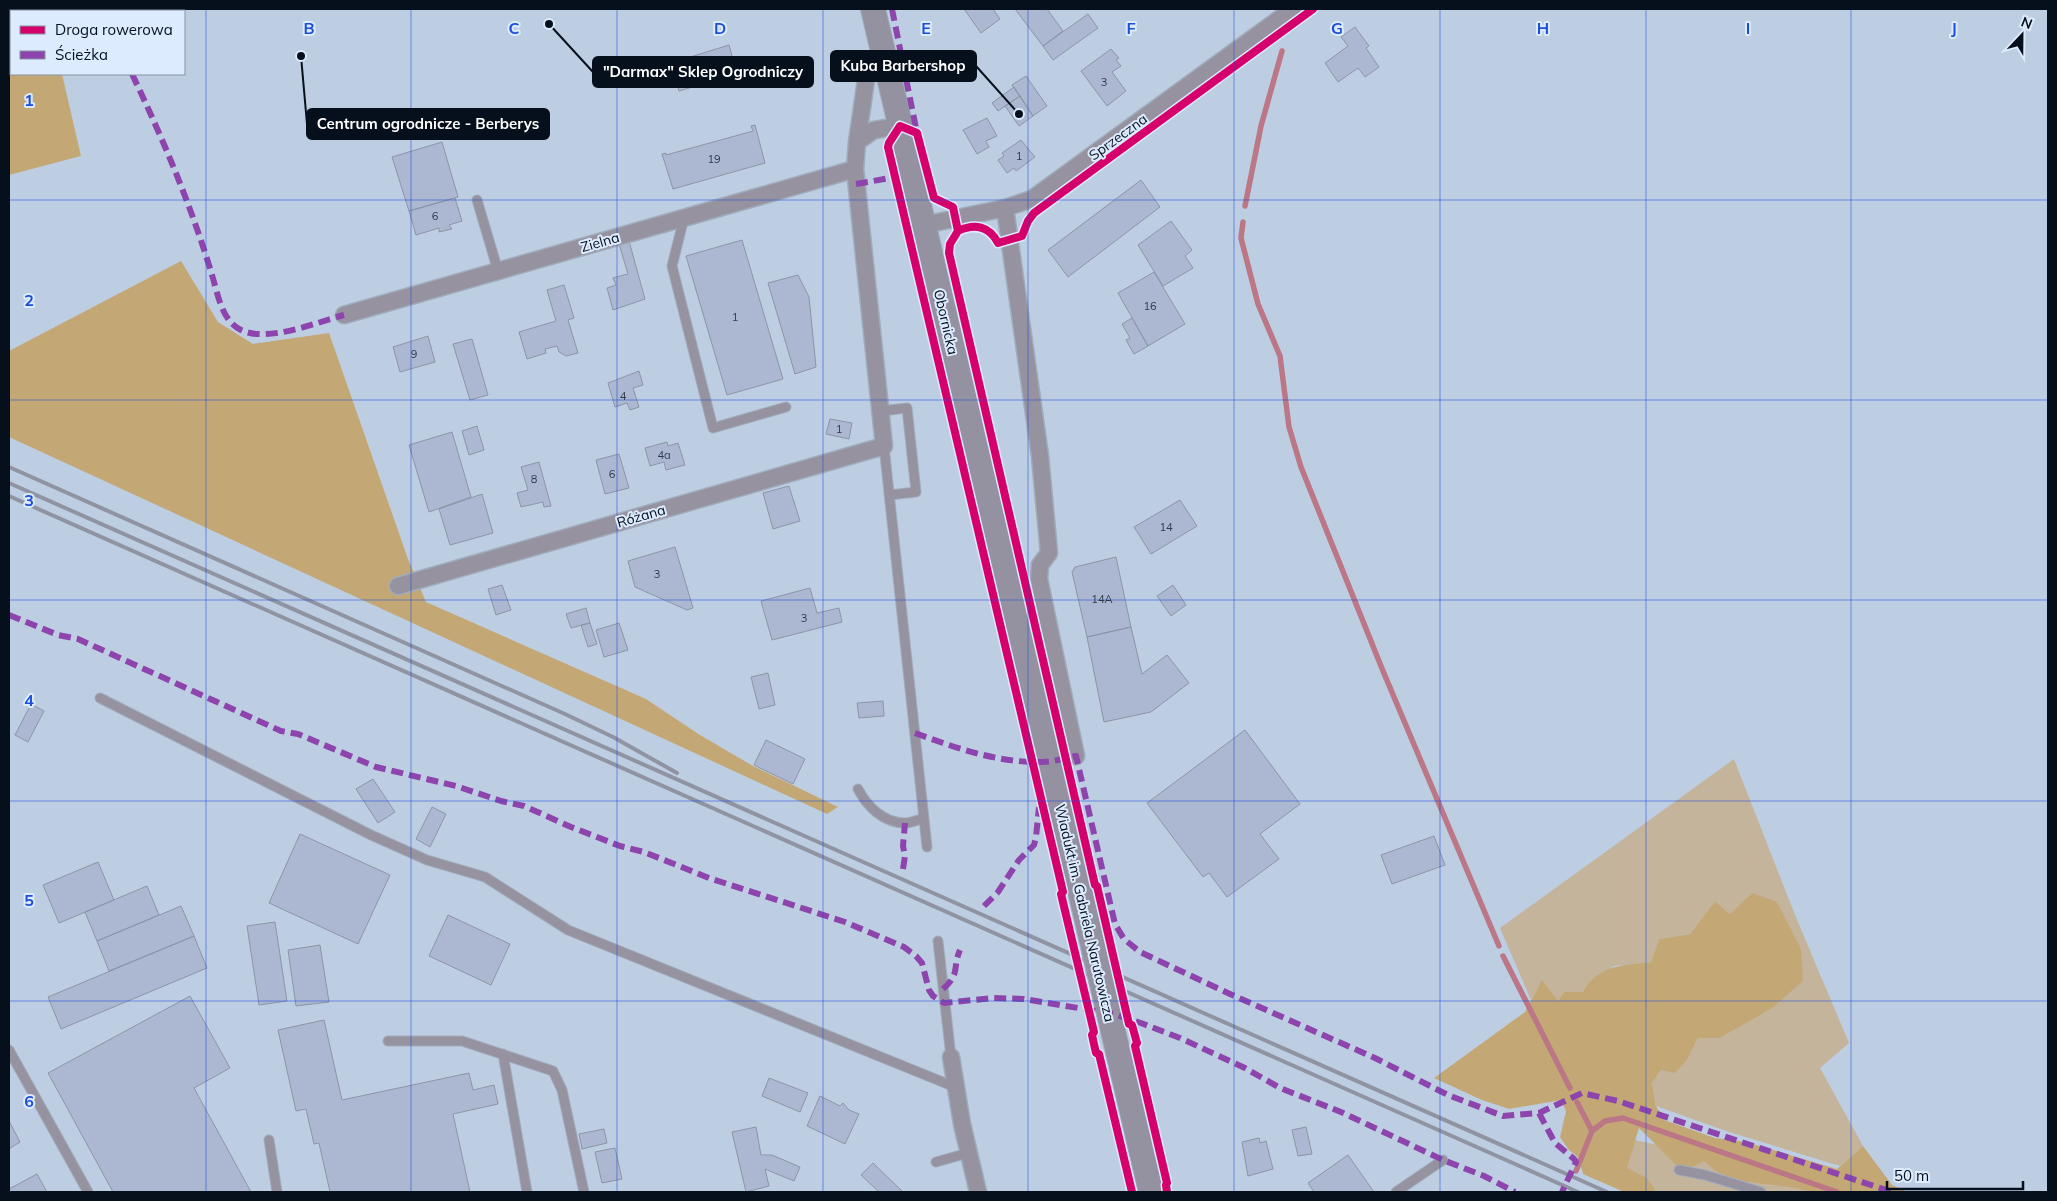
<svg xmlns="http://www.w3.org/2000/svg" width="2057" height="1201" viewBox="0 0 2057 1201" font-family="Mulish,sans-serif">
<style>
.green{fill:#c4b49c}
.forest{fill:#c3a876}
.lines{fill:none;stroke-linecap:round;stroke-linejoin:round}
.stream{stroke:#bb7786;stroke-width:5.5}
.building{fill:#acb7d2;stroke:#8c95a6}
.service-casing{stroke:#9facbc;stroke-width:11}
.minor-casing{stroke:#9facbc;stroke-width:19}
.secondary-casing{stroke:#9facbc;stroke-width:26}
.service{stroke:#9792a0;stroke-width:9}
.minor{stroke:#9792a0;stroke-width:16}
.secondary{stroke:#9492a1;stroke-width:24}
.rail{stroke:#9094a2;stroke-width:4}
.secondary-bridge-casing{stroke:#9facbc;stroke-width:26;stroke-linecap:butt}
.secondary-bridge{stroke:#9492a1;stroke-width:24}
.quiet{stroke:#8e44ad;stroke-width:6;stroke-dasharray:12 6;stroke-linecap:butt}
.cycleway-casing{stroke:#dcebfe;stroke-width:11}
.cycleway{stroke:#d6006c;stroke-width:8}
.grid{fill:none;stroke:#1d4ed8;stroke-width:1;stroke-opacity:0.55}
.labels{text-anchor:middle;stroke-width:4;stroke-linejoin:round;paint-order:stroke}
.number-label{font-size:11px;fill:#30394a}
.street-label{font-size:14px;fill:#060f1c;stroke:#dcebfe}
.grid-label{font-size:16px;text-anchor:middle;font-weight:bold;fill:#1d4ed8;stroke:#dcebfe;stroke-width:4;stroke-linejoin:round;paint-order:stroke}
.leader{fill:none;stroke:#060f1c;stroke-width:2}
.callout-dot{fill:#060f1c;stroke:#dcebfe;stroke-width:2}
.callout{fill:#060f1c;stroke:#060f1c;stroke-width:2}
.callout-label{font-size:15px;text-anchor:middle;font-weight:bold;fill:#fff}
</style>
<rect width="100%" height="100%" fill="#becee2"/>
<path class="green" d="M1734 759 1795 915 1849 1043 1820 1068 1863 1146 1840 1166 1726 1131 1656 1106 1652 1083 1661 1070 1687 1060 1698 1038H1720L1740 1026 1787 923 1777 902 1730 914 1715 901 1690 934 1659 939 1651 962 1614 966 1583 992H1564L1558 1002 1542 981 1531 1000 1500 928Z
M1624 1138 1808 1175 1857 1192H1645L1609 1177Z"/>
<path class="forest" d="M9 9H47L48 11H11V74H62L81 156 9 175Z
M181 261 218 322 253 344 329 333 408 559 426 602 646 699 700 735 753 766 838 807 827 814 9 437V351Z
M1752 893 1777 902 1801 949 1803 981 1772 1008 1720 1038H1698L1687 1060 1675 1073 1661 1070 1652 1083 1656 1106 1664 1120 1715 1138 1746 1142 1837 1169 1863 1146 1892 1185 1907 1192H1811C1781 1182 1748 1187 1719 1173 1714 1170 1709 1165 1704 1161L1690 1168 1677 1166 1639 1128 1627 1168 1647 1178 1655 1189 1654 1192H1624L1583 1174 1578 1157 1569 1150 1560 1137 1566 1111 1561 1100 1509 1109 1482 1100 1434 1078 1525 1012 1542 980 1558 1001 1564 992H1583C1598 965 1623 965 1651 962L1659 939 1690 934 1715 901 1730 914Z"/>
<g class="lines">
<path class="stream" d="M1245 206 1261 126 1282 51
M1243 222 1241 238 1258 304 1280 356 1289 427 1301 467 1383 671 1499 946
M1503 956 1570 1088
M1592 1131 1605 1121 1623 1118 1837 1192
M1576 1171 1592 1131 1577 1102"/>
</g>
<path class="building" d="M964 9H993L1000 19 981 33Z
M1015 9H1047L1063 31 1043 46Z
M1088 14 1098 28 1053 60 1043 46Z
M1355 27 1369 46 1366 48 1379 67 1365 77 1358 68 1338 82 1325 63 1348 46 1341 37Z
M729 45 737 74 679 91 671 63Z
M1111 49 1119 58 1116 60 1121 66 1112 72 1126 91 1107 106 1081 71Z
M1026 76 1047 106 1033 116 1012 85Z
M1014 87 1020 96 998 111 992 103Z
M1020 96 1033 116 1019 126 1005 106Z
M987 118 997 136 986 141 989 147 977 154 963 130Z
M755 125 765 163 673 189 662 154 666 153V155L753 131 751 126Z
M1021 140 1035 157 1016 171 1014 168 1007 173 998 160 1004 156 1002 153Z
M442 142 458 197 409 211 392 157Z
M1141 180 1160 207 1068 277 1048 250Z
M455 198 462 221 449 225 452 229 439 232V228L416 235 409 211Z
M1171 221 1192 250 1185 256 1193 268 1163 286 1138 245Z
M742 240 783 379 727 395 686 256Z
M629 241 645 299 613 310 607 288 616 285 613 278 628 274 619 244Z
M1154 272 1185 324 1148 346 1118 293Z
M798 275 809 297 816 367 795 374 768 283Z
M564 285 574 318 568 320 578 353 566 356 559 352 557 346 545 349 546 353 527 359 519 332 556 321 547 290Z
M1132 318 1148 346 1134 354 1126 340 1130 338 1122 324Z
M428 336 435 362 400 372 393 347Z
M472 339 488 395 470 400 453 344Z
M639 371 643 385 633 388 639 407 630 410 627 403 615 407 608 383Z
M830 419 852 423 849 439 826 434Z
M477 426 484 450 469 455 462 431Z
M452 432 471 497 429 512 409 445Z
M667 442 668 446 678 443 685 465 666 470 664 462 650 466 645 448Z
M619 454 629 488 605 494 596 460Z
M539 462 551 506 544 507 543 502 521 507 517 493 528 490 521 467Z
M789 486 800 521 773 529 763 493Z
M482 494 493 533 450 545 439 509Z
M1180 500 1197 526 1151 554 1134 527Z
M675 547 693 608 687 610 635 587 628 561Z
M1116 557 1131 627 1087 637 1072 572 1075 567Z
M502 585 511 610 496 615 488 589Z
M1173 585 1186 605 1171 616 1157 596Z
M810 588 817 613 839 608 842 622 772 640 761 601Z
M586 608 590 623 571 628 566 614Z
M590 623 597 644 588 647 581 625Z
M619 623 628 650 604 657 596 630Z
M1131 627 1142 674 1167 655 1189 683 1151 712 1104 722 1087 637Z
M768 673 775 705 759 709 751 677Z
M883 701 884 716 859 718 857 703Z
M31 704 44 711 28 742 15 735Z
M1245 730 1300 804 1260 834 1279 859 1227 897 1209 873 1203 877 1147 803Z
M766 740 805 759 793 784 754 765Z
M373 779 395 812 378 823 356 789Z
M432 807 446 814 430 847 416 839Z
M300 834 390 875 358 944 269 903Z
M1434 836 1445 865 1392 884 1381 855Z
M98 862 114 900 59 923 43 885Z
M147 886 159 915 97 941 85 912Z
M181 906 194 936 109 971 97 941Z
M448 915 510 944 491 985 429 956Z
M275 922 287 1001 259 1005 247 926Z
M194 936 207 968 61 1029 48 997Z
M320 945 329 1002 296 1006 288 950Z
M190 996 230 1068 194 1088 251 1192H113L48 1073Z
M324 1020 342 1100 469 1073 473 1090 494 1085 498 1104 453 1114 470 1192H330L319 1143 314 1144 306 1109 296 1111 278 1030Z
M769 1078 808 1093 800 1112 762 1096Z
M820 1096 840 1106 843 1103 849 1110 859 1114 845 1144 807 1126Z
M9 1121 20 1142 9 1149Z
M756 1127 761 1155H772L800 1167 794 1181 765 1169 769 1186 746 1192 732 1132Z
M1306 1127 1312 1154 1298 1156 1292 1130Z
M604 1129 607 1143 582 1149 579 1134Z
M1259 1138 1260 1143 1266 1141 1273 1169 1248 1176 1242 1142Z
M615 1148 622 1179 602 1183 595 1152Z
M1348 1155 1374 1192H1314L1308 1183Z
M873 1163 903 1192H879L861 1175Z
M37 1174 47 1192H9V1189Z"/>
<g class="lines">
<defs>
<path id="service" d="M477 200 498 271
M684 218 672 266 713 428 786 407
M881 411 907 408 916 492 889 495
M884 446 927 847
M100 698 371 835 427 860 485 877 568 930 955 1087
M858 789C867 806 883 823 905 823 911 823 918 820 924 818
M938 941 951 1057
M388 1041H462L553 1071 562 1090 584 1192
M9 1050 88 1192
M503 1054 527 1192
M269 1140 277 1192
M936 1162 968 1153
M1679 1170 1705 1175 1761 1192
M1396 1192 1443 1160"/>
<path id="minor" d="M857 142 874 130 900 126
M1005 208 1040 456 1049 553 1040 565 1039 579 1076 756
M924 225 1005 208 1032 199 1293 9
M344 315 855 169
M398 586 884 446 855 169 857 142 867 73 885 61
M951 1057 962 1124 978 1192"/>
<path id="secondary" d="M873 9 1089 929"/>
</defs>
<use href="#service" class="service-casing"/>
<use href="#minor" class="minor-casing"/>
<use href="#secondary" class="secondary-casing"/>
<use href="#service" class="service"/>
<use href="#minor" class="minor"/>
<use href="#secondary" class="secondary"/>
<path class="rail" d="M9 467 565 714 613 737 677 773
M9 483 1607 1192
M9 496 1578 1192"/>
<defs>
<path id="secondary-bridge" d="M1089 929 1151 1192"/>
</defs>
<use href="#secondary-bridge" class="secondary-bridge-casing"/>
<use href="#secondary-bridge" class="secondary-bridge"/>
<path class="quiet" d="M105 9V11
M892 9 917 133
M132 74C163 139 191 205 212 275 218 294 221 320 241 330 267 343 318 322 344 315
M856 184 896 177
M9 615 58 635 78 639 281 731 298 734 376 767 456 786 501 801 524 806 571 827 620 846 644 852 709 878 845 922 904 947 916 956 922 963 929 990 933 996 944 1003 993 998 1024 999 1114 1014 1141 1023 1180 1038 1245 1068 1280 1088 1341 1112 1443 1160 1484 1176 1515 1192
M915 733C956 748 998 763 1042 762 1053 762 1065 758 1076 756L1115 924 1124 939 1140 952 1230 994 1375 1058 1448 1095 1503 1116 1539 1113 1582 1093 1618 1101 1892 1192
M903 869 905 856 903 846 905 823
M984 906 998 892 1019 860 1034 845 1036 837 1039 807
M943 989C961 973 952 968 960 950
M1539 1113 1555 1143 1574 1159 1576 1162 1562 1192"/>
<defs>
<path id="cycleway" d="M958 231C975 223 989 226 998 243L1022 236 1028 221 1034 213 1313 9
M1132 1192 1099 1054 1096 1053 1092 1035 1094 1032 1061 894 1063 892 888 147 889 143 900 126 917 133 934 198 953 207 958 231 950 244 949 253 1095 885 1097 886 1129 1024 1132 1025 1137 1043 1135 1046 1167 1183 1166 1185 1167 1192"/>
</defs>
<use href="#cycleway" class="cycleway-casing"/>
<use href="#cycleway" class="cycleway"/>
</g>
<path class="grid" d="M206 9V1192M411 9V1192M617 9V1192M823 9V1192M1028 9V1192M1234 9V1192M1440 9V1192M1646 9V1192M1851 9V1192M9 200H2048M9 400H2048M9 600H2048M9 801H2048M9 1001H2048"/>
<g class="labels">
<g class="number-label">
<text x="1104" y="86">3</text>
<text x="1019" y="160">1</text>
<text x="714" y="163">19</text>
<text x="435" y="220">6</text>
<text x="1150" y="310">16</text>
<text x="735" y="321">1</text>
<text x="414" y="358">9</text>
<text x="623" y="400">4</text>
<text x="839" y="433">1</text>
<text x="664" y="459">4a</text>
<text x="612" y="478">6</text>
<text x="534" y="483">8</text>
<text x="1166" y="531">14</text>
<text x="657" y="578">3</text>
<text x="1102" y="603">14A</text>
<text x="804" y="622">3</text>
</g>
<g class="street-label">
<text transform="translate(1118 137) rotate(-36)" y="5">Sprzeczna</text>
<text transform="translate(600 242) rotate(-16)" y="5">Zielna</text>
<text transform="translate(946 322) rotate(77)" y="5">Obornicka</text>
<text transform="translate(641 516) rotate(-16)" y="5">Różana</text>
<text transform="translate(1085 913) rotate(77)" y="5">Wiadukt im. Gabriela Narutowicza</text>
</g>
</g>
<g class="grid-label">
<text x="309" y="34">B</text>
<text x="514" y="34">C</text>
<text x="720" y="34">D</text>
<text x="926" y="34">E</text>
<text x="1131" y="34">F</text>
<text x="1337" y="34">G</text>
<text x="1543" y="34">H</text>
<text x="1748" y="34">I</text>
<text x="1954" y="34">J</text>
<text x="29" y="106">1</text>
<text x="29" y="306">2</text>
<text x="29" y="506">3</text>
<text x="29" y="706">4</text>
<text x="29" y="906">5</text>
<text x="29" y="1107">6</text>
</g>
<path class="leader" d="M1019 114L976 66M549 24L593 72M301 56L307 124"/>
<g class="callout-dot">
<circle cx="1019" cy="114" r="5"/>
<circle cx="549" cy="24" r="5"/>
<circle cx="301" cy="56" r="5"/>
</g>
<g class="callout">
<rect x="831" y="51" width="145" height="30" rx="5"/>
<rect x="593" y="57" width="220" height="30" rx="5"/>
<rect x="307" y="109" width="242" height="30" rx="5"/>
</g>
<g class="callout-label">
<text x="903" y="71">Kuba Barbershop</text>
<text x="703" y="77">"Darmax" Sklep Ogrodniczy</text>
<text x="428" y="129">Centrum ogrodnicze - Berberys</text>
</g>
<rect width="2057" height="1201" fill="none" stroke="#060f1c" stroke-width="20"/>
<rect x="10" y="10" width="175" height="65" fill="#dcebfe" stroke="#8693a4"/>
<rect x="20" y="26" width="25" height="8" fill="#d6006c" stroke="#8693a4"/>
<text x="55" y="35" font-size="15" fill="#060f1c">Droga rowerowa</text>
<rect x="20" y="51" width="25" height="8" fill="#8e44ad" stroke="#8693a4"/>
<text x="55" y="60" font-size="15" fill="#060f1c">Ścieżka</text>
<g transform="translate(2022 35) rotate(22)" stroke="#dcebfe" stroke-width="4" paint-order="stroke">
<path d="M0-4L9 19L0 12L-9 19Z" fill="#060f1c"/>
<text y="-8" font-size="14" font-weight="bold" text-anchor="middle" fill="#060f1c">N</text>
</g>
<path d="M1887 1181v8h136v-8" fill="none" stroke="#060f1c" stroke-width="2.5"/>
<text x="1894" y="1181" font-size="15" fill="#060f1c" stroke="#dcebfe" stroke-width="4" paint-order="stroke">50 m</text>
</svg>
